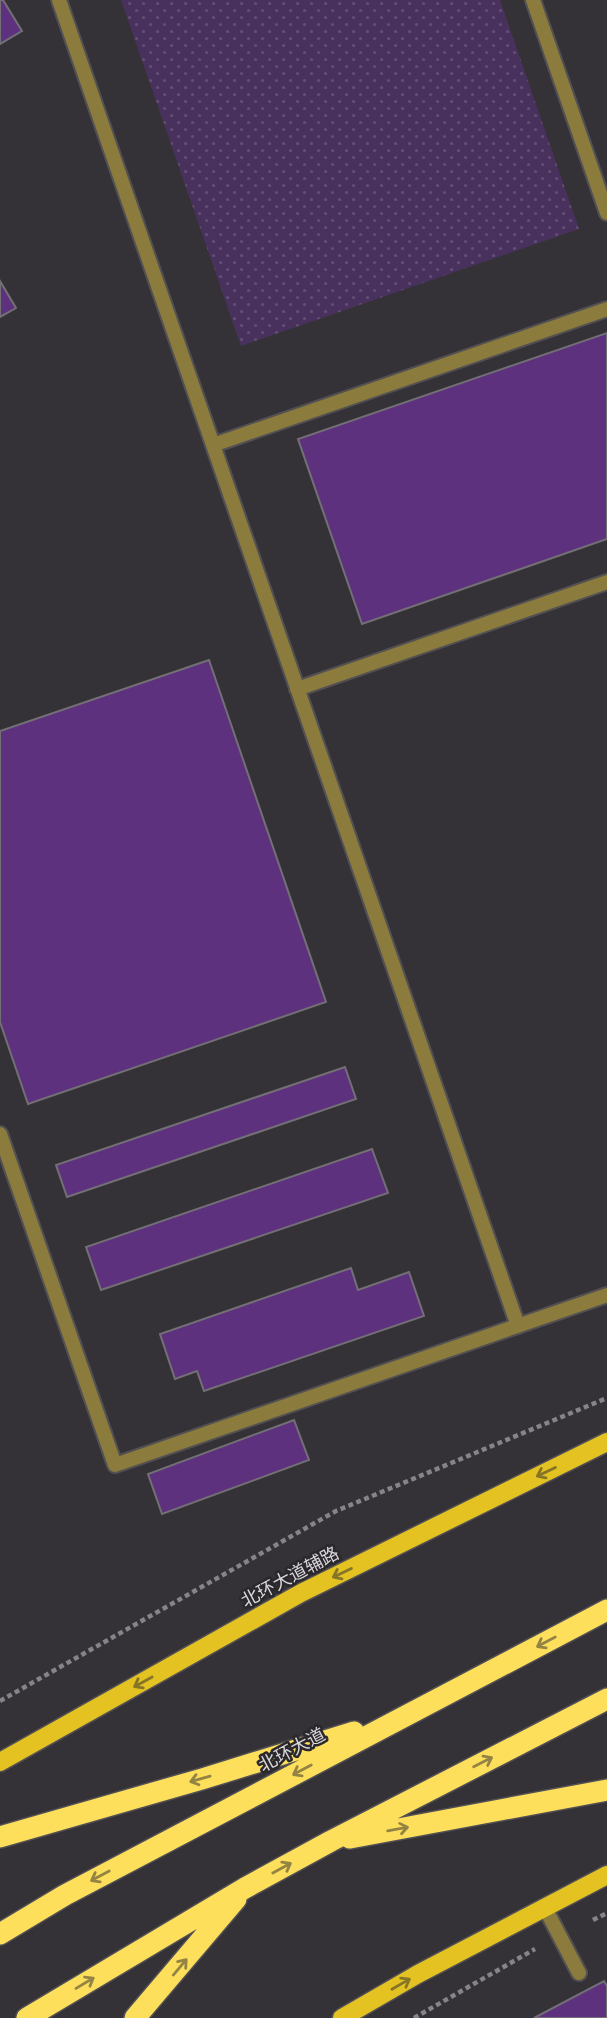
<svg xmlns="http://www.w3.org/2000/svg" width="607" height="2018" viewBox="0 0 607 2018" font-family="Figtree,'Noto Sans SC',sans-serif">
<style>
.grass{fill:url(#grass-dots)}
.building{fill:#5e317f;stroke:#737075;stroke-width:2}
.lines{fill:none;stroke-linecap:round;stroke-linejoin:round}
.lane-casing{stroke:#525053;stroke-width:18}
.primary-casing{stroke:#525053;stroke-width:21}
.highway-casing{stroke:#525053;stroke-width:24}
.path{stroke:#868488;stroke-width:4.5;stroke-dasharray:5 3.5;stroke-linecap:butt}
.lane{stroke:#8b7b3c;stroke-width:14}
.primary{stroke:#e3c222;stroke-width:18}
.highway{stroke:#fedf5b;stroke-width:21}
.oneway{stroke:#867527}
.oneway2{stroke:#948444}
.labels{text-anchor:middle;stroke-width:5;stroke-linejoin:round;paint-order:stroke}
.street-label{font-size:18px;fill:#d8d6d9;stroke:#2a282c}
</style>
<defs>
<pattern id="grass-dots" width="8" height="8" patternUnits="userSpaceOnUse" patternTransform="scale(1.75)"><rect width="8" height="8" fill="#49315d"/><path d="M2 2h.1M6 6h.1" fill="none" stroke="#624e74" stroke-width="1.8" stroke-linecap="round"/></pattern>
</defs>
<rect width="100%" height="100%" fill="#343236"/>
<path class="grass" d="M121 0H500L579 229 241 346Z"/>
<path class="building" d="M0 0H3L22 31 0 44Z
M0 281 16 308 0 317Z
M607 333V539L362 624 298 439Z
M209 660 326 1002 28 1104 0 1022V731Z
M345 1067 356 1099 67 1197 56 1165Z
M372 1149 388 1193 101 1290 86 1247Z
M351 1268 358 1290 409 1272 424 1316 204 1391 197 1371 175 1379 160 1334Z
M294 1420 309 1460 162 1514 148 1474Z
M604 1981 607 1986V2018H534Z"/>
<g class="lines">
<defs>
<path id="lane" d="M59 0 518 1326
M533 0 607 213
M213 445 607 309
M297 689 607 582
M0 1134 115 1465 607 1295
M545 1908 579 1973"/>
<path id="primary" d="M0 1762 301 1593 607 1442
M342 2018 418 1974 607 1875"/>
<path id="highway" d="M0 1837 202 1779 354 1732
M350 1838 607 1790
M0 1934 65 1895 607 1610
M27 2018 245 1888 331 1841 607 1699
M135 2018 236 1899"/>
</defs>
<use href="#lane" class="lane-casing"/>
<use href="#primary" class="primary-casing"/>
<use href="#highway" class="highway-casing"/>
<path class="path" d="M0 1701 336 1511 607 1398
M593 1920 607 1913
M414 2018 535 1949"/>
<use href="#lane" class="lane"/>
<use href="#primary" class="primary"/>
<use href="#highway" class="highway"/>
</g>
<defs><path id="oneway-shaft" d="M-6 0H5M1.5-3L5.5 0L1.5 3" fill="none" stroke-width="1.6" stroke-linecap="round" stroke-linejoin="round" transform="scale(1.75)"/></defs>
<g class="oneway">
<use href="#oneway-shaft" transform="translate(546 1472) rotate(154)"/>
<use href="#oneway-shaft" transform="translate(342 1573) rotate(154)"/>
<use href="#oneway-shaft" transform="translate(143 1682) rotate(151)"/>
<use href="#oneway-shaft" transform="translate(401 1984) rotate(-30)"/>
</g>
<g class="oneway2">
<use href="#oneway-shaft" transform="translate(546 1642) rotate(152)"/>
<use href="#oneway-shaft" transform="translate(483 1762) rotate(-27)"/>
<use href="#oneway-shaft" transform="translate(302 1770) rotate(152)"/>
<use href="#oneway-shaft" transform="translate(200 1779) rotate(164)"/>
<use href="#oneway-shaft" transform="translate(398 1829) rotate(-10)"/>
<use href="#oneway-shaft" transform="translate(282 1868) rotate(-29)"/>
<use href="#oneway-shaft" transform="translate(100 1876) rotate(152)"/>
<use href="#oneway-shaft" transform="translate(180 1967) rotate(-50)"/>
<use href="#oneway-shaft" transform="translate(85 1983) rotate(-31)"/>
</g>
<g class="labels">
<g class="street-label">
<text transform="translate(290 1577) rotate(-28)" y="6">北环大道辅路</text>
<text transform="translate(292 1750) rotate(-28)" y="6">北环大道</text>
</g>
</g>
</svg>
